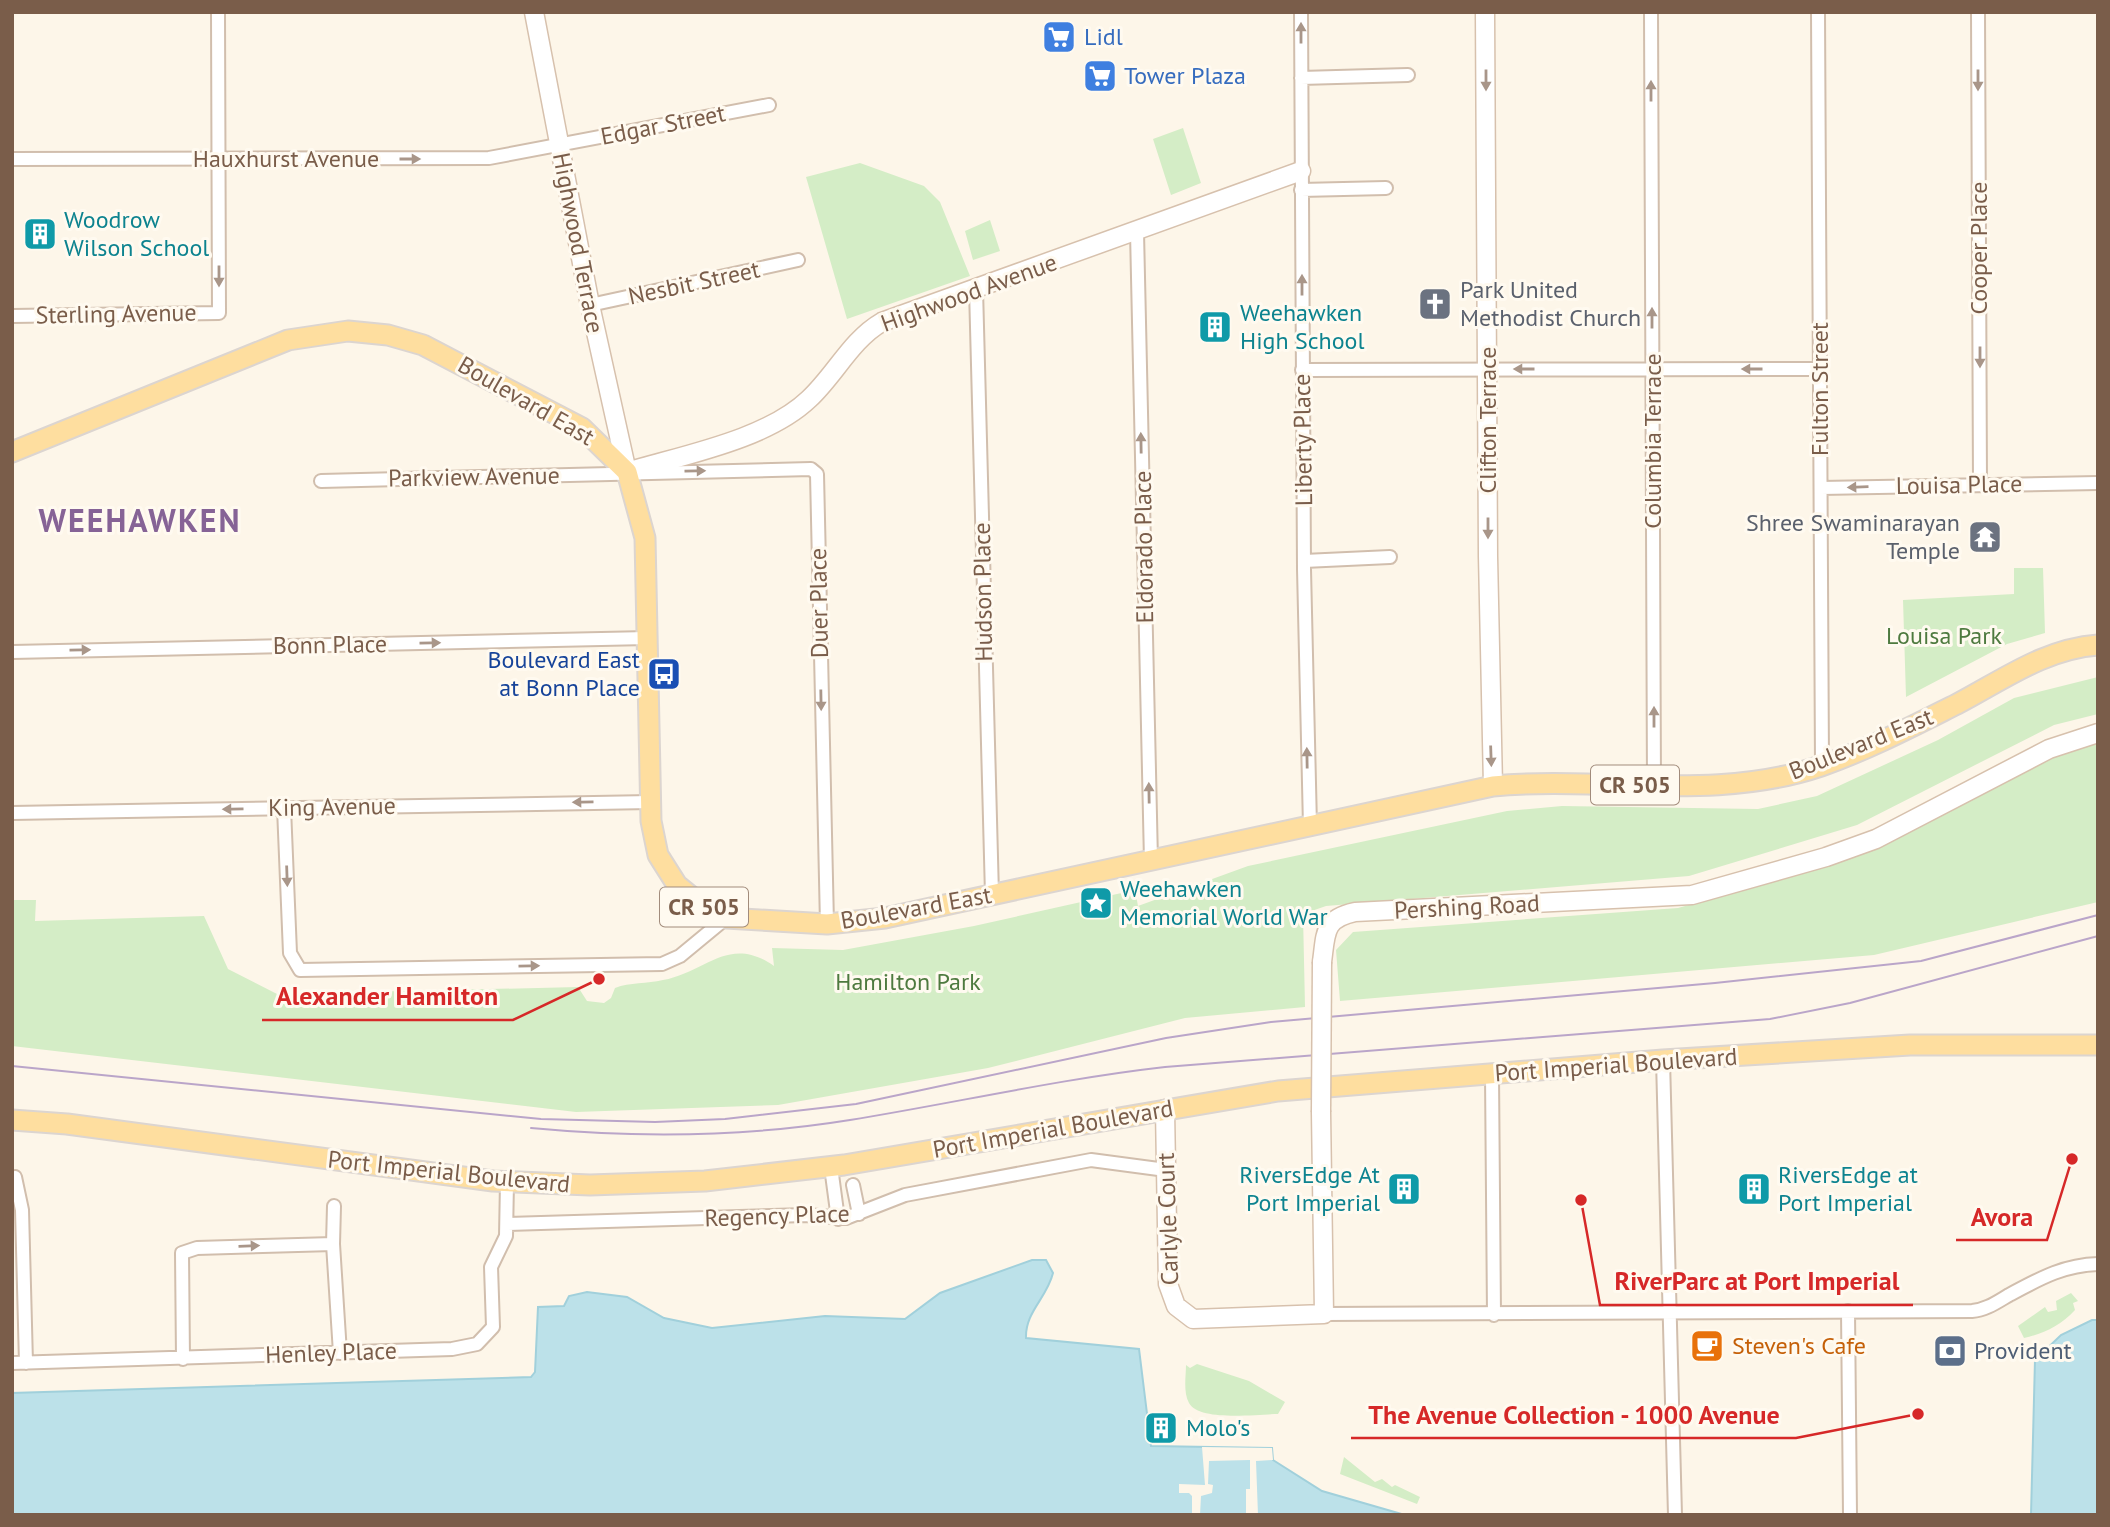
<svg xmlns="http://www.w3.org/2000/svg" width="2110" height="1527" viewBox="0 0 2110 1527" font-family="'PT Sans',sans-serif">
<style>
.green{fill:#d4edc6}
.water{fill:#bce1e9;stroke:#a1d0db;stroke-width:2}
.pier{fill:#fdf6e9}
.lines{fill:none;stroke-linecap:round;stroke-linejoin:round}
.street-casing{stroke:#d1bead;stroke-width:16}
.secondary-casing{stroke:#d7c1ad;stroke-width:21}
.primary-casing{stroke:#dcd5d0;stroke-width:23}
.street{stroke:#fff;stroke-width:12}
.secondary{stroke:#fff;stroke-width:18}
.primary{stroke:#fede9f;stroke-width:19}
.tram{stroke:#baa5c9;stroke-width:2}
.secondary-bridge-casing{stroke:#d7c1ad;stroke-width:21;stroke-linecap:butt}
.secondary-bridge{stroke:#fff;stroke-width:18}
.oneway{fill:#a99689}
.labels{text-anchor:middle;stroke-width:6;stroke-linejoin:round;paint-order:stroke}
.shield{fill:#fffaf0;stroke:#a28c7c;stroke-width:2}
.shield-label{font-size:23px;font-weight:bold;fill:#7a5d4a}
.shop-label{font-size:24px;fill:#366cbe;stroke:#fffaf0;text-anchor:start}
.street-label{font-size:24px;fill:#7a5d4a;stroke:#fffaf0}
.culture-label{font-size:24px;fill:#0d838f;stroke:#fffaf0;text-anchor:start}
.worship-label{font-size:24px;fill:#5b616d;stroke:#fffaf0;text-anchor:start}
.park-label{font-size:24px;fill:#4e7a3f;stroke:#fffaf0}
.transit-label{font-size:24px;fill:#164399;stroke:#fffaf0;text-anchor:end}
.food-label{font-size:24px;fill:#c56008;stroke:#fffaf0;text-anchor:start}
.service-label{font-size:24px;fill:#4e5e75;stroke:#fffaf0;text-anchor:start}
.district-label{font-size:32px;font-weight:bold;letter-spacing:2px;fill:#866396;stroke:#fffaf0}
.leader{fill:none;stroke:#d62828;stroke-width:2.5}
.callout-dot{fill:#d62828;stroke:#fffaf0;stroke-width:2.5}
.callout-label{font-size:26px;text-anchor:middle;font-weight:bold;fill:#d62828;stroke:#fffaf0;stroke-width:6;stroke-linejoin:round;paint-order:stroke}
</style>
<rect width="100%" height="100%" fill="#fdf6e9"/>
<path class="green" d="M1183 128 1201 183 1171 195 1153 139Z
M860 163 924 186 940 202 970 276 847 319 806 177Z
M990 220 1000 251 973 260 965 231Z
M2014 568H2043L2045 633 2007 644 1906 697 1903 600 2014 594Z
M2098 677V714L2054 725 1857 825 1689 876 1326 906 1303 914 1305 1007 1185 1018 988 1068 778 1105 576 1112 12 1046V900H36L35 921 204 916 228 969 277 994 578 987 587 1001 604 1003 611 998 615 988C630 982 647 984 663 980 706 972 729 934 774 966L772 948 843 950 974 926 1135 890 1138 906 1248 866 1507 811 1562 806 1758 809 1817 796 1938 740 2014 698Z
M2098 742V902L1874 955 1340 1001 1336 950 1353 932 1678 908 1778 880 1892 841 2052 757Z
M2071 1293 2078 1301 2073 1303 2075 1310C2060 1326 2045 1333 2024 1338L2018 1326 2045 1307 2048 1312 2057 1310 2056 1301Z
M1197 1364 1249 1381 1285 1402 1278 1414C1258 1414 1199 1422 1189 1403 1183 1392 1186 1376 1186 1365L1190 1368Z
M1344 1457 1375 1482 1382 1479 1392 1487 1395 1485 1420 1497 1417 1504 1340 1474Z"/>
<path class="water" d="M1032 1260H1046L1053 1273C1047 1298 1025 1312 1026 1338L1139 1349 1151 1446 1272 1448 1273 1460 1322 1491 1405 1515H12V1393L531 1377 535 1372 538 1307 564 1306 569 1296 587 1292 627 1297 664 1318 712 1328 825 1316 905 1319 940 1293Z
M2092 1320H2098V1515H2031L2035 1360 2061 1335Z"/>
<path class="pier" d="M1202 1447 1272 1448 1273 1460 1256 1461 1258 1515H1246V1489H1250V1460L1209 1461 1208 1484 1213 1485 1212 1493 1201 1496 1200 1515H1192V1496L1189 1493H1179V1484L1205 1485Z"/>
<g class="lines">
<defs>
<path id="street" d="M1301 12 1304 569 1310 826
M1651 12 1654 786
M1818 12 1822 766
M1978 12 1980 484
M1301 78 1408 75
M12 159 489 158 769 105
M1301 190 1386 188
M1137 232 1151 861
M976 289 992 895
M590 305 798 260
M12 316 219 313 218 12
M1302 370 1820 369
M321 481 811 469 817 474 827 924
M1821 488 2098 483
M1304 561 1390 557
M12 652 648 638
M284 808 290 953 300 970 662 964 680 956 726 918
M12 813 651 802
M1663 1060 1675 1515
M1492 1075 1494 1315
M831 1167 838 1219
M15 1177 22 1210 26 1363
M853 1185 859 1214
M334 1206 333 1244 340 1353
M507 1224 806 1215 846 1218 905 1195 1091 1160 1166 1170
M1848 1311 1850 1515
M1324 1314 1972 1311C1986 1310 1997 1302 2009 1295 2039 1279 2063 1265 2098 1264
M183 1359 182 1253 197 1248 333 1244
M12 1363 452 1349 477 1344 493 1327 491 1267 506 1236 507 1182"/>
<path id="secondary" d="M534 12 590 305 627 472C683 455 766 440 809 399 835 375 851 340 882 322L1301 171
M1485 12 1488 556 1493 786
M1322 962C1326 933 1323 919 1355 912L1692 895 1826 857 1876 839 2049 749 2098 733
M1165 1109 1168 1284 1176 1306 1193 1319 1324 1314 1321 1112"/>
<path id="primary" d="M12 452 288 340 348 331 388 335 423 345 582 428 627 472 645 538 651 821 658 855 677 885 704 907 726 918 827 924 885 918 1493 786C1602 776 1715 802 1821 766 1867 750 1913 726 1957 704 2003 680 2044 649 2098 645
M12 1120 67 1124 493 1181 590 1185 705 1181 844 1165 1278 1091 1663 1060 1910 1045H2098"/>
</defs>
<use href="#street" class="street-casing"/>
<use href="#secondary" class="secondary-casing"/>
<use href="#primary" class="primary-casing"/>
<use href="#street" class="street"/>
<use href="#secondary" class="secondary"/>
<use href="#primary" class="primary"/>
<path class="tram" d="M12 1066 541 1119 655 1122 725 1119 856 1104 1166 1038 1271 1022 1715 983 1921 961 2098 915
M531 1128C637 1138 745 1137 850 1120 955 1103 1059 1079 1165 1067L1770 1019 1850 1003 2098 936"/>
<defs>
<path id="secondary-bridge" d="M1321 1112 1322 962"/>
</defs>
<use href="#secondary-bridge" class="secondary-bridge-casing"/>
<use href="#secondary-bridge" class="secondary-bridge"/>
</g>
<defs><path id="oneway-solid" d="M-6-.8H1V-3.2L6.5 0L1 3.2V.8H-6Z" transform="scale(1.75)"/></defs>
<g class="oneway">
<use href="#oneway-solid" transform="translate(1301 33) rotate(-90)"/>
<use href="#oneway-solid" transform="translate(1486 80) rotate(90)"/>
<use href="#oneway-solid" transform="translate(1978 80) rotate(90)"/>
<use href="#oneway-solid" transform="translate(1651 91) rotate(-90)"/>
<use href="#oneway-solid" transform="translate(410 159)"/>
<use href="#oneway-solid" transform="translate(219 276) rotate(90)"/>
<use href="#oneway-solid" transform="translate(1302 285) rotate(-90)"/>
<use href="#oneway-solid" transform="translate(1652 318) rotate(-90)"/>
<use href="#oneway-solid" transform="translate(1980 357) rotate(90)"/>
<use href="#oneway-solid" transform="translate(1524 369) rotate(180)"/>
<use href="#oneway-solid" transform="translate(1752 369) rotate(180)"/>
<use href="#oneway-solid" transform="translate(1141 443) rotate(-91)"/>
<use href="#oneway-solid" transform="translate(695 471) rotate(-1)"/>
<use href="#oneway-solid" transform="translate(1858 487) rotate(178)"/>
<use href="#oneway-solid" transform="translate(1488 528) rotate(90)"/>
<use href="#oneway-solid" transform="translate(430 643) rotate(-1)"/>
<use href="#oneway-solid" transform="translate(80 650) rotate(-1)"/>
<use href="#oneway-solid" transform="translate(821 700) rotate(89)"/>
<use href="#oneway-solid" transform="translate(1654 717) rotate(-90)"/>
<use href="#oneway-solid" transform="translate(1491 756) rotate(88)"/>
<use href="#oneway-solid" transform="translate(1307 758) rotate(-91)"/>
<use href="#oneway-solid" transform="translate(1149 793) rotate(-91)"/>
<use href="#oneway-solid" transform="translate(583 802) rotate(179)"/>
<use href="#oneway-solid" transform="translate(233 809) rotate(179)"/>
<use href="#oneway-solid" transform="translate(287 876) rotate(88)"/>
<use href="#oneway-solid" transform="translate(529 966) rotate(-1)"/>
<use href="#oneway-solid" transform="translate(249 1246) rotate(-2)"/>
</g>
<defs>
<symbol id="supermarket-square" viewBox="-11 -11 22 22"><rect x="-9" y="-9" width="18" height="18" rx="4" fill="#3f7fe0" stroke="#fffaf0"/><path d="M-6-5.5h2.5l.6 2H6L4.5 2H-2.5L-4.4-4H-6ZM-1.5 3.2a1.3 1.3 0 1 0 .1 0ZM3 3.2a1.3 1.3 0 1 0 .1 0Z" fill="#fff"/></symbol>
<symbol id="building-square" viewBox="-11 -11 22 22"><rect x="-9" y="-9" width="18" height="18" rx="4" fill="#0f9aa8" stroke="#fffaf0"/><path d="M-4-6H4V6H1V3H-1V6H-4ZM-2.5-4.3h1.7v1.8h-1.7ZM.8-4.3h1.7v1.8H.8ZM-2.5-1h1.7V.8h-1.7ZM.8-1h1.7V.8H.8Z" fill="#fff"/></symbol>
<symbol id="church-square" viewBox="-11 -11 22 22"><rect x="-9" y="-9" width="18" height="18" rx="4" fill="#6b7280" stroke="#fffaf0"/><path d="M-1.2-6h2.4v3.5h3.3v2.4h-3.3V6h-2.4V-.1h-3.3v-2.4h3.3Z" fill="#fff"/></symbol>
<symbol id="temple-square" viewBox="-11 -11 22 22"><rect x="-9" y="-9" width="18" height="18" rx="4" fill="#6b7280" stroke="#fffaf0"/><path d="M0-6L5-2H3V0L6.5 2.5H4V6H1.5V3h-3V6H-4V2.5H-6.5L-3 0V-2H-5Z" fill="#fff"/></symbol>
<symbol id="bus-square" viewBox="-11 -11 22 22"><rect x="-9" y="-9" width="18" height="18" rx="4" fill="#1a4fb4" stroke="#fffaf0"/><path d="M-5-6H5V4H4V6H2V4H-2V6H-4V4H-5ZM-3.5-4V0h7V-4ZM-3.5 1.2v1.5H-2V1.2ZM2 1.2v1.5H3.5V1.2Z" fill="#fff"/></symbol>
<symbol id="sight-square" viewBox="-11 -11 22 22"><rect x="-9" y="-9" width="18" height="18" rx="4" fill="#0f9aa8" stroke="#fffaf0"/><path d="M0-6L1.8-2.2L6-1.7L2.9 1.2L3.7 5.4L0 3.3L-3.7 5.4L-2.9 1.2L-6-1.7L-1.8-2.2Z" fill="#fff"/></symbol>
<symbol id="cafe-square" viewBox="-11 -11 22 22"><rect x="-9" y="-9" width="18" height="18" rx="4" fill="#e8710a" stroke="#fffaf0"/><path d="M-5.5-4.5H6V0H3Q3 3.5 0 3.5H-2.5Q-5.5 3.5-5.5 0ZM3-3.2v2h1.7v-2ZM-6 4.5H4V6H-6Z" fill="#fff"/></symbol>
<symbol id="bank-square" viewBox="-11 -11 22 22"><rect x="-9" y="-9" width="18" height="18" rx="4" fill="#5c6f8a" stroke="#fffaf0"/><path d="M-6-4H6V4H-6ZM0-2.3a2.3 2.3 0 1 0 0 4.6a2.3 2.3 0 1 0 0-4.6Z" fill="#fff"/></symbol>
</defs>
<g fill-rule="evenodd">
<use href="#supermarket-square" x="1040" y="18" width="38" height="38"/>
<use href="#supermarket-square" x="1081" y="57" width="38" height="38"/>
<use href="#building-square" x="21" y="215" width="38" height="38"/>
<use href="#church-square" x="1416" y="285" width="38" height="38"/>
<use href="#building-square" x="1196" y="308" width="38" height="38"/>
<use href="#temple-square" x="1966" y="518" width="38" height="38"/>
<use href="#bus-square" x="645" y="655" width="38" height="38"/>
<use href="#sight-square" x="1077" y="884" width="38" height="38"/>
<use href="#building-square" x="1385" y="1170" width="38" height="38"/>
<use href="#building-square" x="1735" y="1170" width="38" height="38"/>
<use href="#cafe-square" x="1688" y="1327" width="38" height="38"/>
<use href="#bank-square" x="1931" y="1332" width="38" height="38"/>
<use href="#building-square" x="1142" y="1409" width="38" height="38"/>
</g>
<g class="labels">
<g class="shield">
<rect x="1591" y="765.5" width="88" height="39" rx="5"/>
<rect x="660" y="887.5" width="88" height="39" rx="5"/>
</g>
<g class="shield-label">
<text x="1635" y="793">CR 505</text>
<text x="704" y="915">CR 505</text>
</g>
<g class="shop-label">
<text x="1084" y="45">Lidl</text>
<text x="1124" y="84">Tower Plaza</text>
</g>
<g class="street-label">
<text transform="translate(663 125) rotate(-11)" y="8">Edgar Street</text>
<text x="286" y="167">Hauxhurst Avenue</text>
<text transform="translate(578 243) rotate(79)" y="8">Highwood Terrace</text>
<text transform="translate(1979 248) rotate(-90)" y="8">Cooper Place</text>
<text transform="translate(694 283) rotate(-12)" y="8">Nesbit Street</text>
<text transform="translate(969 293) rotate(-20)" y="8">Highwood Avenue</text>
<text transform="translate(116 314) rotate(-1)" y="8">Sterling Avenue</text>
<text transform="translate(1820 389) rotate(-90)" y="8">Fulton Street</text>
<text transform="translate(526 401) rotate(30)" y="8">Boulevard East</text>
<text transform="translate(1488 420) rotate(-90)" y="8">Clifton Terrace</text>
<text transform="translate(1303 440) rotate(-91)" y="8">Liberty Place</text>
<text transform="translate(1653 441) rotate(-90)" y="8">Columbia Terrace</text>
<text transform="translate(474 477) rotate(-1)" y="8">Parkview Avenue</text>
<text transform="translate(1959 485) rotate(-1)" y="8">Louisa Place</text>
<text transform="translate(1144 547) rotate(-91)" y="8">Eldorado Place</text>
<text transform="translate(983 592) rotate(-91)" y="8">Hudson Place</text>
<text transform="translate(819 603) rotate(-91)" y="8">Duer Place</text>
<text transform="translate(330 645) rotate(-1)" y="8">Bonn Place</text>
<text transform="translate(1861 744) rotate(-22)" y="8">Boulevard East</text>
<text transform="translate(332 807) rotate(-1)" y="8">King Avenue</text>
<text transform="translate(1467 907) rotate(-3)" y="8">Pershing Road</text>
<text transform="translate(916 908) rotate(-10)" y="8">Boulevard East</text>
<text transform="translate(1616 1065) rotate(-4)" y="8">Port Imperial Boulevard</text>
<text transform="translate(1053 1129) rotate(-10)" y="8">Port Imperial Boulevard</text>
<text transform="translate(449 1172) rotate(6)" y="8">Port Imperial Boulevard</text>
<text transform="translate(777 1216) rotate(-2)" y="8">Regency Place</text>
<text transform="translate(1168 1219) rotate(-92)" y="8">Carlyle Court</text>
<text transform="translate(331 1353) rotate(-2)" y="8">Henley Place</text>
</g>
<g class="culture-label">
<text x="64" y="228">Woodrow<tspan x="64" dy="28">Wilson School</tspan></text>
<text x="1240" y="321">Weehawken<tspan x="1240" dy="28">High School</tspan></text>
<text x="1120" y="897">Weehawken<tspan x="1120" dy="28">Memorial World War</tspan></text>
<text x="1380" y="1183" text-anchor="end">RiversEdge At<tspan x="1380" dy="28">Port Imperial</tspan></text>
<text x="1778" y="1183">RiversEdge at<tspan x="1778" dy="28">Port Imperial</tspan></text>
<text x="1186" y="1436">Molo's</text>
</g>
<g class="worship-label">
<text x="1460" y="298">Park United<tspan x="1460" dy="28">Methodist Church</tspan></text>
<text x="1960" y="531" text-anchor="end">Shree Swaminarayan<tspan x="1960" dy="28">Temple</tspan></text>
</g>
<g class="park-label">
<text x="1944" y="644">Louisa Park</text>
<text x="908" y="990">Hamilton Park</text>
</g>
<g class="transit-label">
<text x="640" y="668">Boulevard East<tspan x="640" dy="28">at Bonn Place</tspan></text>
</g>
<g class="food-label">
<text x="1732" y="1354">Steven's Cafe</text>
</g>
<g class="service-label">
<text x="1974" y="1359">Provident</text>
</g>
<g class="district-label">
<text x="140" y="532">WEEHAWKEN</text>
</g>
</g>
<path class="leader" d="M599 979L513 1020H262M2072 1159L2047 1240H1956M1581 1200L1600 1305H1913M1918 1414L1796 1438H1351"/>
<g class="callout-dot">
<circle cx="599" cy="979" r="7"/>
<circle cx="2072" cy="1159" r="7"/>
<circle cx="1581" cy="1200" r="7"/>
<circle cx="1918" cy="1414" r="7"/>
</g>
<g class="callout-label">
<text x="387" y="1005">Alexander Hamilton</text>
<text x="2002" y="1226">Avora</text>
<text x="1757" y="1290">RiverParc at Port Imperial</text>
<text x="1574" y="1424">The Avenue Collection - 1000 Avenue</text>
</g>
<rect width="2110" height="1527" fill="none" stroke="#7a5d4a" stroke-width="28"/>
</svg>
